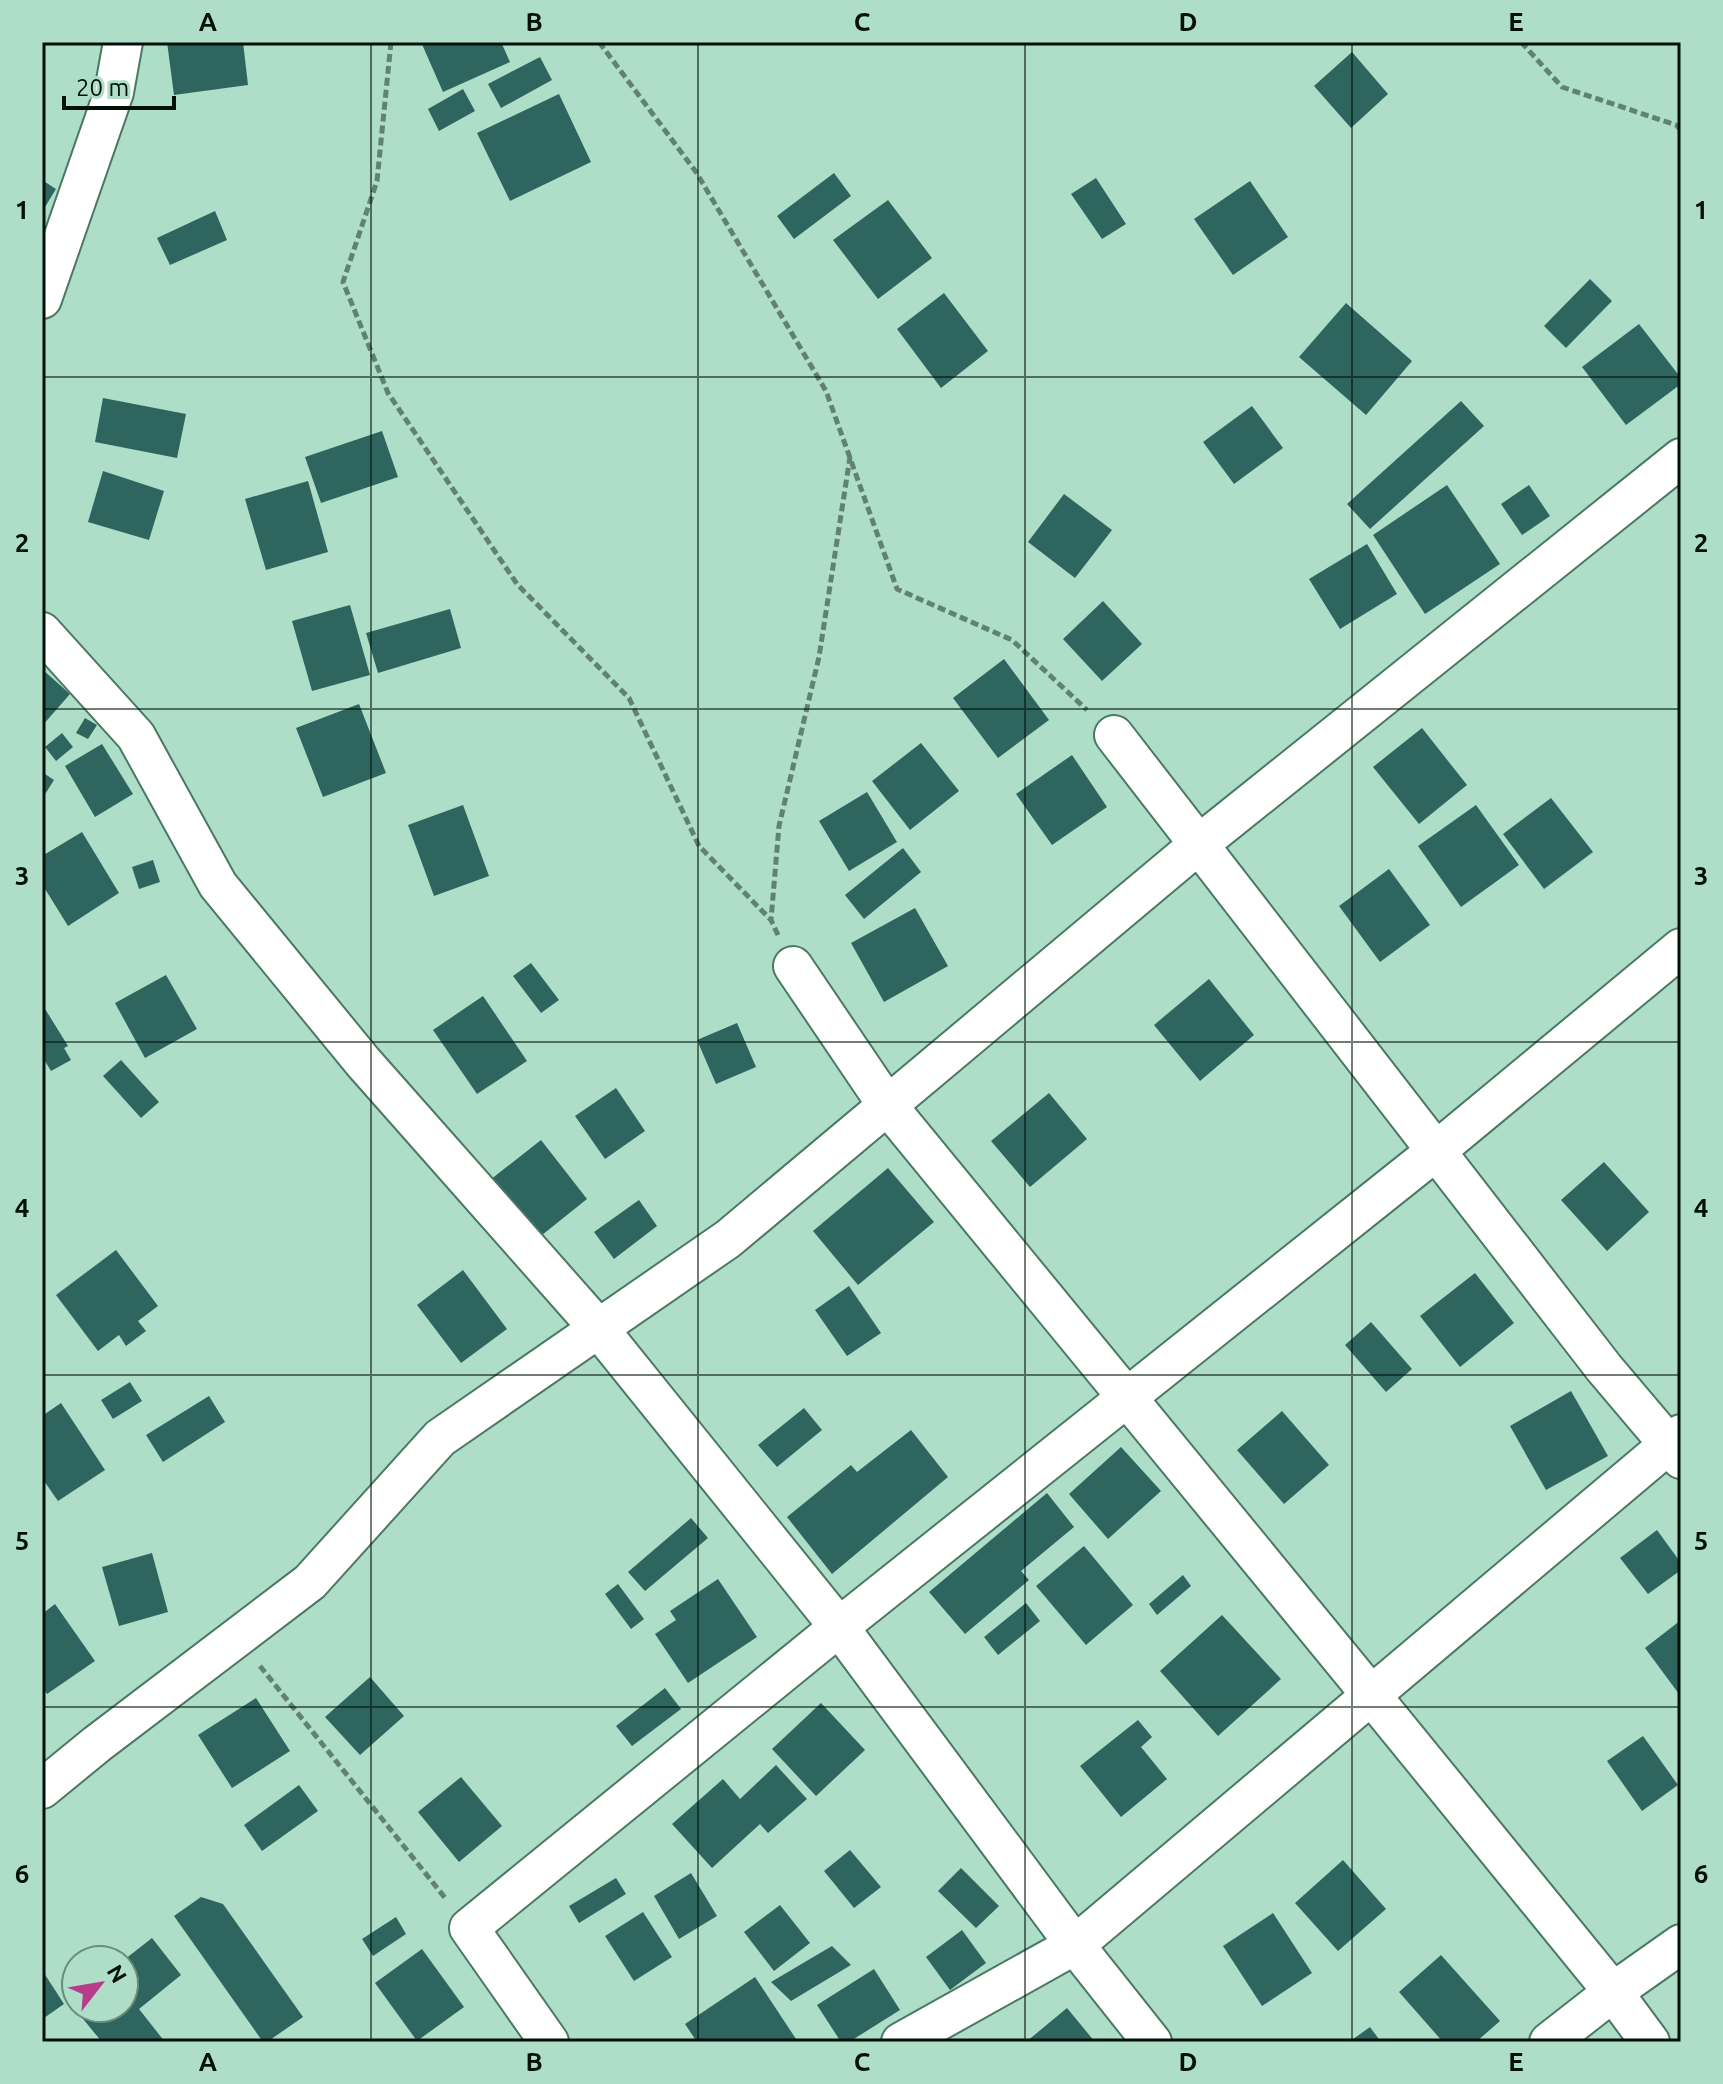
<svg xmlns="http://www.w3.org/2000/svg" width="1723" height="2084" viewBox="0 0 1723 2084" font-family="Ubuntu,sans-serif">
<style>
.building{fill:#2e655e}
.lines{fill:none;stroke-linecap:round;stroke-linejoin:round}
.minor-casing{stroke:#4b7865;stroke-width:42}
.path{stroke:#618273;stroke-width:5;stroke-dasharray:8 4;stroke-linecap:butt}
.minor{stroke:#fff;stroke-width:38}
.grid{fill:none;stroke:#011009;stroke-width:2;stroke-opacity:0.55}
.neatline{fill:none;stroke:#011009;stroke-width:3}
.grid-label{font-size:26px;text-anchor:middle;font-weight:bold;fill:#011009}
</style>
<rect width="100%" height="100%" fill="#aedec8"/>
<path class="building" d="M167 42H243L248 85 174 95Z
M421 42H501L510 62 443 92Z
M1352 52 1388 94 1351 128 1314 86Z
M540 57 552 80 501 108 488 84Z
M463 89 475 111 439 131 428 109Z
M559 94 591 162 510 201 477 133Z
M834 173 851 196 794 239 777 216Z
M1096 178 1126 224 1102 239 1071 194Z
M42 180 56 189 42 212Z
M1250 181 1288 237 1233 275 1194 219Z
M888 200 932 258 878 299 833 240Z
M215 211 227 240 170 265 157 238Z
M1590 279 1612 301 1566 348 1544 326Z
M944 293 988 351 941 388 897 329Z
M1346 303 1412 361 1366 415 1299 357Z
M1639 324 1681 378V384L1626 425 1582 367Z
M103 398 186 414 177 458 95 442Z
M1461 401 1484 426 1370 529 1347 504Z
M1252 406 1283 448 1234 484 1203 442Z
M382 431 398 477 321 503 305 457Z
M103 471 164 491 149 540 88 522Z
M308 481 328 552 266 570 245 499Z
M1447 485 1500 564 1425 614 1373 535Z
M1529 485 1550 516 1522 535 1501 504Z
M1064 494 1112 530 1075 578 1028 542Z
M1367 544 1397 594 1340 629 1309 579Z
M1103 601 1142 644 1102 681 1063 639Z
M350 605 370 675 312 691 292 621Z
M450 609 461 648 378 673 366 633Z
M1004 659 1049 720 998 758 953 698Z
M42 669 70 694 42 726Z
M359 704 386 773 323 797 296 728Z
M85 718 97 725 88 739 76 733Z
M1422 728 1467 785 1419 824 1373 767Z
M62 733 73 747 56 761 45 747Z
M921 743 959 791 910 830 872 781Z
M102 744 133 794 95 817 65 766Z
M1072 755 1107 807 1052 845 1016 794Z
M42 772 54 780 42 799Z
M867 792 897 842 849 871 819 821Z
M1551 798 1593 852 1544 889 1503 834Z
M463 805 489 876 434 896 408 825Z
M1476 805 1519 865 1461 907 1418 846Z
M82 832 119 893 68 926 42 884V856Z
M903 848 921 872 864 919 845 895Z
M153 860 160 882 139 889 132 867Z
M1389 869 1430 925 1380 962 1339 906Z
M915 908 948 966 884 1002 851 943Z
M531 963 559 1000 541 1013 513 976Z
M166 975 197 1029 145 1058 115 1003Z
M1209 979 1254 1035 1200 1081 1154 1025Z
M483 996 527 1061 477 1094 433 1030Z
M42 1004 68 1046 64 1048 71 1060 51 1071 42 1056Z
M737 1023 756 1067 716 1084 697 1040Z
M121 1060 159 1102 141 1118 103 1076Z
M616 1088 645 1131 605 1159 575 1116Z
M1049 1093 1087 1139 1030 1187 991 1141Z
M541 1140 587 1199 537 1239 490 1180Z
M1604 1162 1649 1212 1607 1251 1561 1200Z
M888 1168 934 1222 858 1285 813 1231Z
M639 1200 657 1226 614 1259 594 1232Z
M116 1250 158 1306 138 1321 146 1331 126 1346 119 1335 98 1351 56 1295Z
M463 1270 507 1329 461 1363 417 1305Z
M1475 1273 1514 1323 1460 1367 1420 1316Z
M849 1286 881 1333 847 1356 815 1310Z
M1371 1322 1412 1369 1386 1392 1345 1345Z
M130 1382 142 1401 113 1419 101 1400Z
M1571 1391 1608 1456 1546 1490 1510 1426Z
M209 1396 225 1422 163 1462 146 1435Z
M61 1403 105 1470 58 1501 42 1478V1416Z
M804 1408 822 1430 777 1467 758 1445Z
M1282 1411 1329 1465 1284 1504 1237 1450Z
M911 1430 948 1477 832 1574 787 1517 851 1465 857 1472Z
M1121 1447 1161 1491 1108 1539 1069 1494Z
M1047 1493 1074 1527 1021 1571 1029 1580 965 1634 929 1592Z
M691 1518 708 1538 645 1591 628 1572Z
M1657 1530 1681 1563V1570L1648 1594 1620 1558Z
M1084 1546 1133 1605 1086 1645 1036 1586Z
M152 1553 168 1612 119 1626 102 1567Z
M1183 1575 1191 1586 1157 1615 1149 1604Z
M718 1579 757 1637 688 1683 655 1634 676 1620 670 1611Z
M618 1584 644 1619 631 1629 605 1594Z
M1026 1603 1040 1621 998 1655 984 1637Z
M55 1604 95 1661 47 1694 42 1686V1614Z
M1222 1615 1281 1679 1218 1736 1160 1671Z
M1681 1620V1692L1679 1694 1645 1648Z
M370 1677 404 1716 360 1755 325 1717Z
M665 1688 681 1709 632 1746 616 1726Z
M256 1698 290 1751 232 1788 198 1735Z
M821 1703 865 1750 816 1796 772 1749Z
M1138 1720 1152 1737 1141 1747 1167 1779 1121 1817 1080 1766Z
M1643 1736 1678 1785 1642 1811 1607 1761Z
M776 1765 807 1799 768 1833 760 1824 712 1868 672 1824 723 1779 740 1799Z
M461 1777 502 1826 459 1862 418 1812Z
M299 1785 318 1811 262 1851 244 1825Z
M850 1850 881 1887 854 1908 824 1871Z
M1343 1860 1386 1909 1338 1951 1295 1903Z
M961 1868 999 1906 976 1928 938 1891Z
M691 1873 717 1916 679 1939 654 1896Z
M616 1878 626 1894 579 1923 569 1906Z
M201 1897 223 1904 303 2017 267 2042H263L174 1916Z
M780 1905 810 1943 774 1971 744 1932Z
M643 1912 672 1957 634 1981 605 1936Z
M1273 1913 1312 1973 1262 2006 1223 1946Z
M396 1917 406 1934 373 1956 362 1939Z
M962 1930 986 1963 950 1990 926 1957Z
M152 1938 181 1975 139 2009 165 2042H102L70 2003 76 1998V2008H124V1960Z
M832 1946 851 1965 791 2001 771 1982Z
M422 1949 464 2007 417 2041 375 1983Z
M1441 1955 1500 2021 1476 2042H1443L1399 1992Z
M874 1969 900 2010 849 2042H841L817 2005Z
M42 1970 64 2004 44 2018 42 2014Z
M755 1977 798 2042H697L685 2024Z
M1067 2008 1095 2042H1026Z
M1370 2027 1381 2042H1349Z"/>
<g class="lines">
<defs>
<path id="minor" d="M42 299 114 92 123 42
M42 632 136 736 218 885 363 1062 599 1329 839 1627 1075 1945 1152 2042
M1114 735 1604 1368 1681 1459
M793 966 887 1105 1371 1695 1613 1992 1650 2042
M42 1789 97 1744 310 1582 440 1438 728 1239 1198 845 1681 458
M549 2042 469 1928 839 1627 1436 1151 1681 948
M901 2042 1075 1945 1681 1434
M1549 2042 1613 1992 1681 1944"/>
</defs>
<use href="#minor" class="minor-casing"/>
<path class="path" d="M391 42 377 181 343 282 388 393 517 584 629 698 699 846 771 920
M599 42 696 172 826 391 897 589 1012 640 1087 710
M1521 42 1562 87 1676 125 1681 130
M778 935 771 920 779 826 819 657 850 457
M260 1666 446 1899"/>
<use href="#minor" class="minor"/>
</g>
<path class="grid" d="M371 42V2042M698 42V2042M1025 42V2042M1352 42V2042M42 377H1681M42 709H1681M42 1042H1681M42 1375H1681M42 1707H1681"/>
<rect width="1723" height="2084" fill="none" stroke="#aedec8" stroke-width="88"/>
<g transform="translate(100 1984) rotate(59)"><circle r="38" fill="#aedec8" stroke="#698c7c" stroke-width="2"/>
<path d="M0-6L14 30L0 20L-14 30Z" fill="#b93c8c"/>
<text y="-12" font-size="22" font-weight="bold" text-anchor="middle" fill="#011009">N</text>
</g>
<path d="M64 96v12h110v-12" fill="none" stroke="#011009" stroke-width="4"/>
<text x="76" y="96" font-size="24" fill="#011009" stroke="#aedec8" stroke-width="6" paint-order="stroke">20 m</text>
<rect x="44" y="44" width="1635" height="1996" class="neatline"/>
<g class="grid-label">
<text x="208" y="31">A</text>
<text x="534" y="31">B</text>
<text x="862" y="31">C</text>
<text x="1188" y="31">D</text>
<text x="1516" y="31">E</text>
<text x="22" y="219">1</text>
<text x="1701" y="219">1</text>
<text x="22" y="552">2</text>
<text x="1701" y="552">2</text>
<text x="22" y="885">3</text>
<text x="1701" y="885">3</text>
<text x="22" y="1217">4</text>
<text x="1701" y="1217">4</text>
<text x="22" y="1550">5</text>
<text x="1701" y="1550">5</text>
<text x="22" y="1883">6</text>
<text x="1701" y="1883">6</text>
<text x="208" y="2071">A</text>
<text x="534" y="2071">B</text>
<text x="862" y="2071">C</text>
<text x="1188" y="2071">D</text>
<text x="1516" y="2071">E</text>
</g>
</svg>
